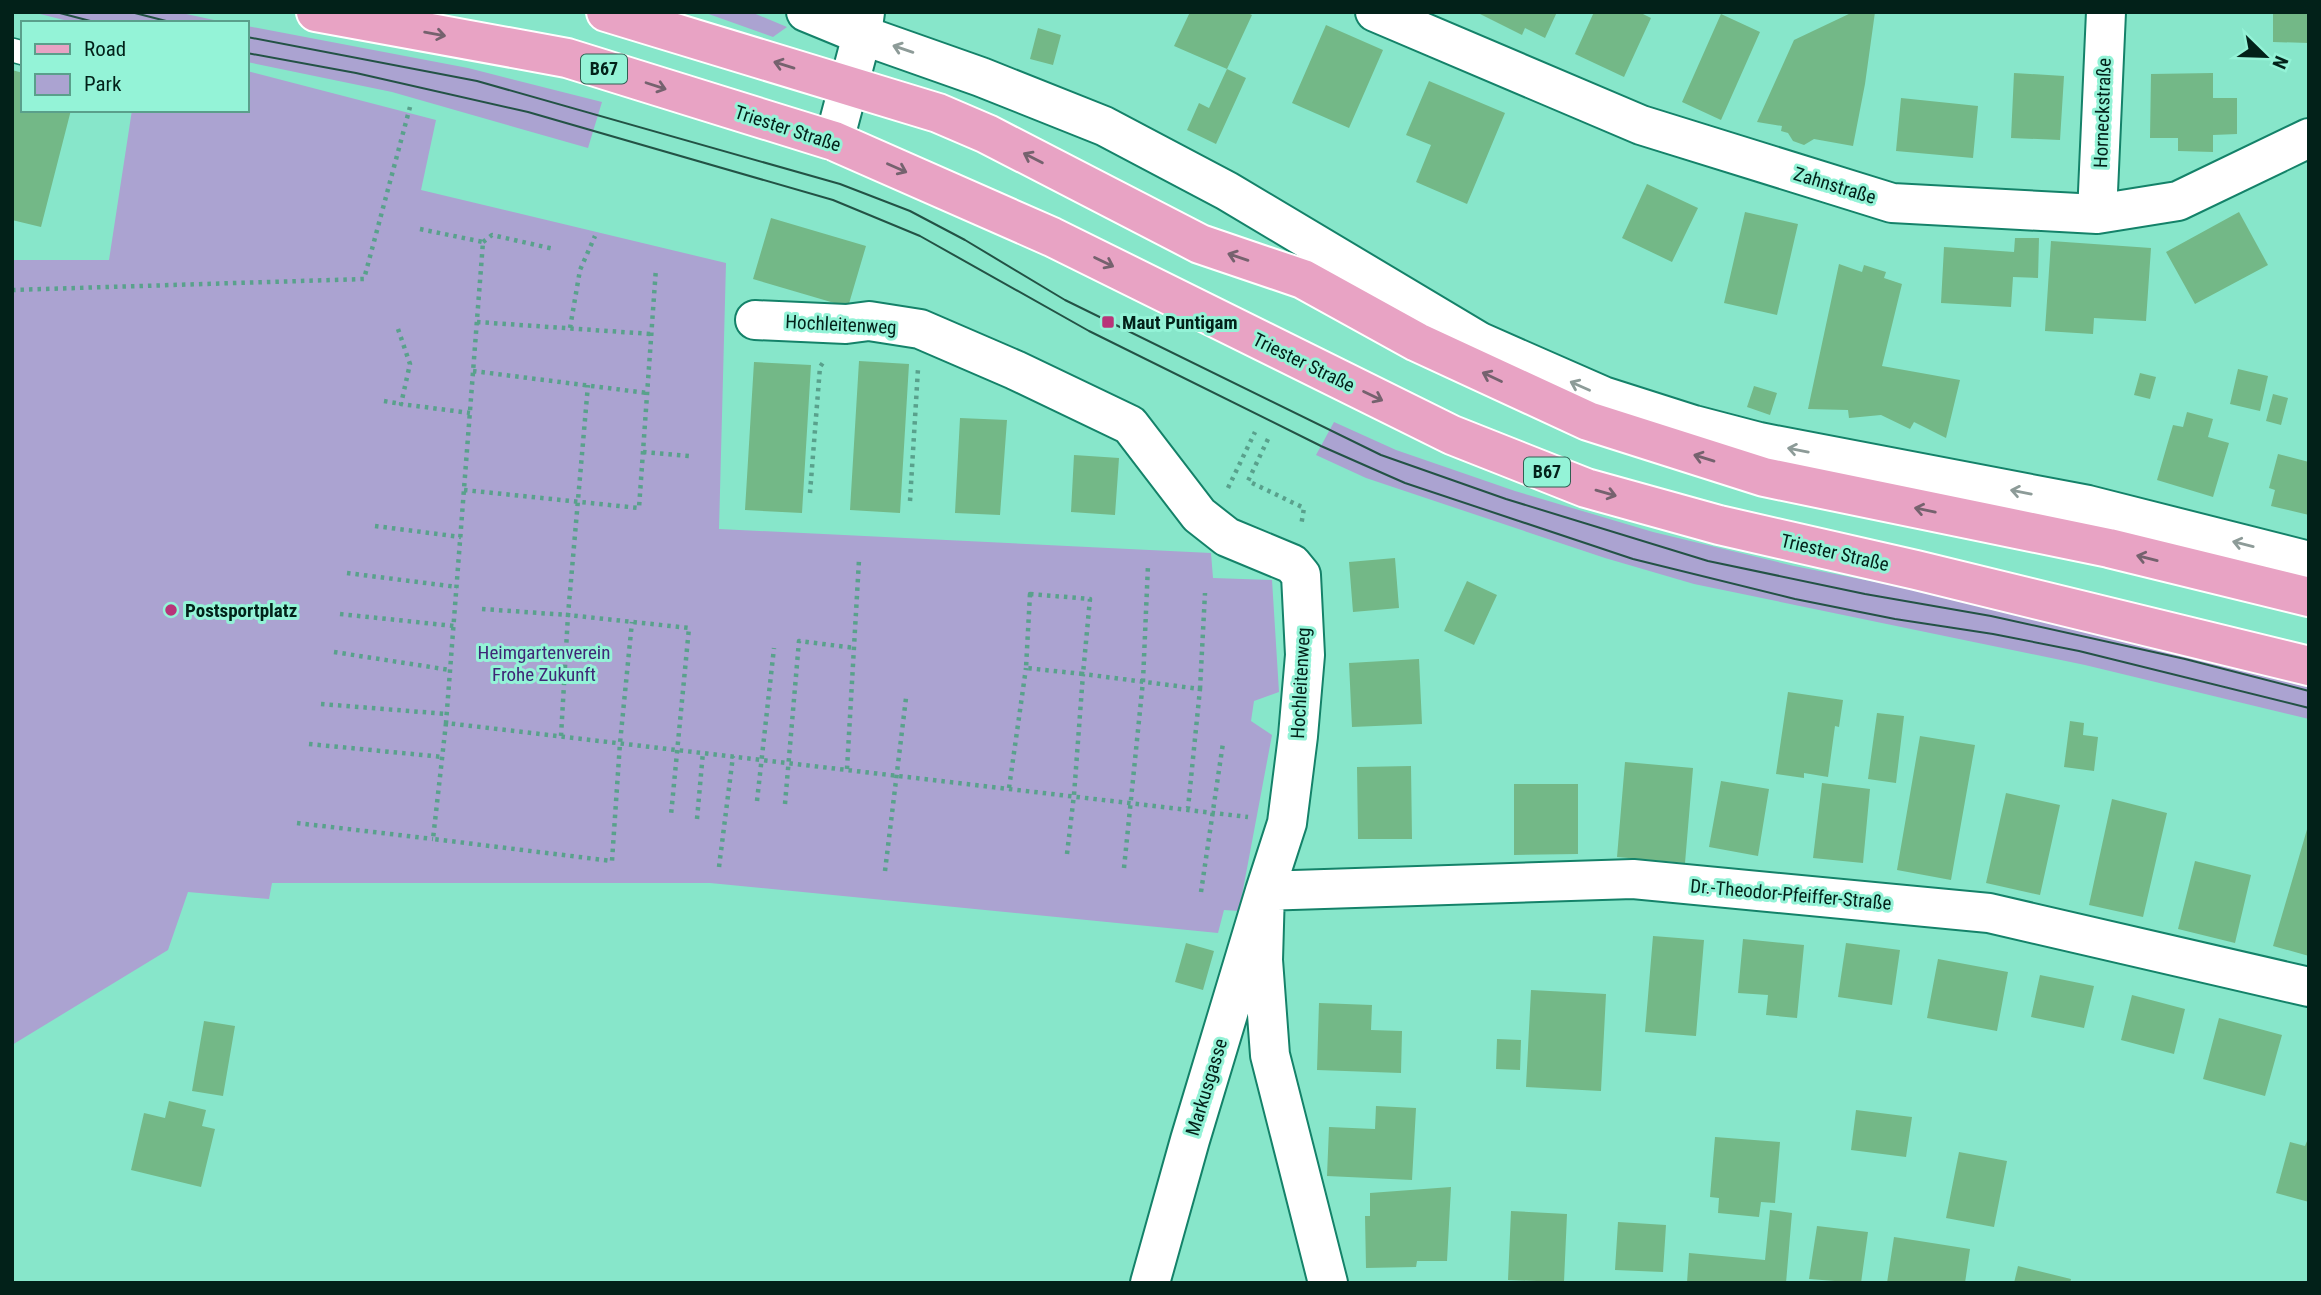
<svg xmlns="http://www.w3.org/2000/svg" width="2321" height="1295" viewBox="0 0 2321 1295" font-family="'Roboto Condensed',sans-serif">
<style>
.green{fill:#aba3d1}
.building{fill:#73b887}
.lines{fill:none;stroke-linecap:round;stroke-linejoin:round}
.service-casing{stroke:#148269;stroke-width:26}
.minor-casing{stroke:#148269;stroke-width:42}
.secondary-casing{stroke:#148269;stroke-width:42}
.primary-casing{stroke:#fff;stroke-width:42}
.path{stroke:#59a18c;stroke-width:4.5;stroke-dasharray:3.5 5;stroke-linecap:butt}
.service{stroke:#fff;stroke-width:23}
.minor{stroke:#fff;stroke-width:38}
.secondary{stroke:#fff;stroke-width:38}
.primary{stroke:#e8a3c4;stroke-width:38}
.tram{stroke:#235245;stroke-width:2}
.oneway{stroke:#75626e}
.oneway2{stroke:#8d9b98}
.poi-dot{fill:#b83479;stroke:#94f3d7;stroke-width:2.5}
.labels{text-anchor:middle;stroke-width:6;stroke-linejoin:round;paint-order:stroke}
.shield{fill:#94f3d7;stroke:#2e6052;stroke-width:2}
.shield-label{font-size:18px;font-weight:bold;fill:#022119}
.street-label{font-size:19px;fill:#022119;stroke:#94f3d7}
.poi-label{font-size:19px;font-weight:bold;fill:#022119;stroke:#94f3d7;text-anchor:start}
.park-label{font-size:19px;fill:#3f2776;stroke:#94f3d7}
</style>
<rect width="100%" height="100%" fill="#87e6ca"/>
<path class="green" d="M32 12H177L228 23H76Z
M703 12H751L787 27 773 37Z
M247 26 468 68 602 102 588 148 392 92 247 62Z
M247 71 436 120 421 190 726 263 719 529 1211 553 1213 578 1272 580 1279 692 1254 701 1251 721 1272 735 1239 911 1224 910 1218 933 710 883H272L269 899 188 892 168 950 12 1045V260H109L132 110H247Z
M1334 422 1396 450 1515 491 1653 532 1794 566 2098 626 2309 678V719L2085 665 1694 584 1605 558 1366 478 1316 455Z"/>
<path class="building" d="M1190 12H1246L1252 15 1227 69 1174 46Z
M1476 12H1557L1545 38 1525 28 1522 35Z
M1594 12H1639L1651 18 1624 77 1575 54Z
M1853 12H1875L1865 84 1853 146 1814 139 1804 145 1793 141 1788 133 1781 131 1782 126 1757 122 1794 40Z
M2273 12H2309V43L2273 42Z
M1721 14 1760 32 1721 120 1682 102Z
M1326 25 1383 50 1349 128 1292 103Z
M1038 28 1061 35 1053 65 1030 59Z
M1227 69 1246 78 1216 144 1187 130 1199 103 1209 108Z
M12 70 23 73V110H71L41 227 12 220Z
M2014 73 2064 76 2060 140 2011 138Z
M2213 73V98H2237V134L2213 135V152L2178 151V138H2150L2151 74Z
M1429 81 1505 113 1467 204 1416 182 1431 145 1406 135Z
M1901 98 1978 106 1973 158 1896 151Z
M1647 184 1698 208 1672 262 1622 238Z
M1745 212 1798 224 1777 315 1724 303Z
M2239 212 2268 265 2195 304 2166 252Z
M771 218 866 246 848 307 753 279Z
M2015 238H2039L2038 278 2013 277 2011 307 1941 303 1944 247 2014 252Z
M2051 241 2151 248 2146 321 2094 318 2093 334 2045 331Z
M1839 264 1862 272 1864 265 1886 272 1884 278 1902 284 1882 366 1960 380 1946 438 1914 422 1910 429 1881 415 1849 418 1848 410 1808 409Z
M859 361 909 364 900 513 850 510Z
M754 362 811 365 802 513 745 510Z
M2238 369 2268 376 2260 411 2230 404Z
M2140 373 2156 377 2150 399 2134 395Z
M1754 386 1777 393 1770 415 1747 407Z
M2273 394 2288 398 2281 425 2266 421Z
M2187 412 2213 419 2208 437 2229 443 2213 497 2157 480 2173 425 2183 427Z
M960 418 1007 420 1000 515 955 513Z
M2278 454 2309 462V515L2271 506 2275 490 2269 488Z
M1074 455 1119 458 1115 515 1071 512Z
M1395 558 1399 608 1353 612 1349 562Z
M1467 581 1497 595 1474 645 1444 631Z
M1419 659 1422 724 1352 727 1349 663Z
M1788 692 1843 700 1839 727 1835 726 1828 777 1804 773V778L1776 774Z
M1877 713 1904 716 1896 783 1868 779Z
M2070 721 2084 723 2083 735 2098 737 2094 771 2064 767Z
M1920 736 1975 745 1951 880 1897 870Z
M1625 762 1693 768 1685 863 1617 857Z
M1411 766 1412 839H1358L1357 767Z
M1721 781 1769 789 1758 856 1709 847Z
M1822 783 1870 789 1863 863 1813 858Z
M1514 784H1578V854L1514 855Z
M2006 793 2060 805 2040 895 1986 883Z
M2112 799 2167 813 2143 917 2089 905Z
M2308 826H2309V956L2273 946Z
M2195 861 2251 875 2235 943 2178 929Z
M1653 936 1704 940 1696 1036 1645 1032Z
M1743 939 1804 945 1797 1018 1766 1015 1768 995 1738 993Z
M1186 943 1214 951 1203 990 1175 982Z
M1846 943 1900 950 1892 1005 1838 997Z
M1938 959 2008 972 1997 1031 1927 1018Z
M2040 975 2094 986 2084 1028 2031 1017Z
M1531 990 1606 994 1601 1091 1526 1087Z
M2132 995 2185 1009 2174 1054 2121 1040Z
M1319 1003 1372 1005 1371 1030 1402 1031 1401 1073 1317 1070Z
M2219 1018 2282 1035 2265 1096 2203 1079Z
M204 1021 235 1026 223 1096 192 1091Z
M1497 1039 1521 1040 1520 1070 1496 1069Z
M169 1101 206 1110 202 1126 215 1129 201 1187 131 1170 144 1113 165 1118Z
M1376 1106 1416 1108 1412 1180 1327 1176 1329 1127 1375 1129Z
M1856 1110 1912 1117 1906 1157 1851 1150Z
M2309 1136V1202L2276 1193 2290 1142 2305 1146Z
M1715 1137 1780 1142 1775 1203 1761 1202 1759 1217 1718 1213 1719 1198 1710 1197Z
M1959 1152 2007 1161 1994 1227 1946 1218Z
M1451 1187 1447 1261H1417L1416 1267 1366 1268 1365 1216H1370V1193Z
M1770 1210 1792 1213 1786 1283H1687L1689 1253 1765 1260Z
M1511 1211 1567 1214 1564 1282 1508 1280Z
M1618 1222 1666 1225 1663 1272 1615 1270Z
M1817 1226 1868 1232 1861 1283 1809 1279Z
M1894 1237 1970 1249 1965 1283H1887Z
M2018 1266 2071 1279 2070 1283H2014Z"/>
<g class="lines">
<defs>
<path id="service" d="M12 50 23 53"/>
<path id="minor" d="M806 12 862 35 981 77 1104 126 1227 191 1480 342 1603 396 1694 425 1759 442 2088 505 2309 561
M1375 12 1641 125 1892 203 2097 214 2178 201 2309 138
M2097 214 2106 12
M755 320 846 324 869 321 920 329 1015 370 1130 425 1199 515 1227 537 1292 564 1301 575 1305 655 1298 736 1287 823 1265 891 1263 960 1270 1055 1328 1283
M1150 1283 1190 1140 1265 891 1633 879 1989 913 2309 987"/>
<path id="secondary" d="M834 141 862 35 865 12"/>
<path id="primary" d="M316 12 567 58 834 141 1052 237 1452 435 1586 488 1719 525 1916 570 2309 666
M606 12 938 113 987 134 1200 244 1303 279 1417 342 1588 421 1764 477 2109 548 2309 597"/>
</defs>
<use href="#service" class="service-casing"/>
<use href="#minor" class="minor-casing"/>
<use href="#secondary" class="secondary-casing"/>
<use href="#primary" class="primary-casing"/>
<path class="path" d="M420 229 483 242 446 723 1248 817
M483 242 492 235 554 249
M12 290 364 279 410 107
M477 322 651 334
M570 328 580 270 595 236
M398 329 410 364 401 404 470 413
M473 371 647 393
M384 401 401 404
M1268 439 1248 481 1304 508 1301 526
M643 452 689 456
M1228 488 1255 432
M464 490 639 508 656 268
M810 493 820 367 824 361
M910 501 918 369
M375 526 461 537
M347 573 457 587
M1030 594 1090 599 1083 674 1026 668Z
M482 609 568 615 588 385
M340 614 454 626
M334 652 450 670
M1200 689 1205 593
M321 704 447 714
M446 723 433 839 612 861 620 743 632 622
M561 736 568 615 689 628 671 815
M309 744 443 757
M847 769 859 560
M1009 788 1026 668
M757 801 774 648
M785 804 799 641 855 648
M697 819 703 752
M297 823 433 839
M1067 854 1074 795 1083 674 1200 689 1188 808
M719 867 733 756
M1124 868 1143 681 1148 565
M885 871 906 698
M1201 892 1223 743"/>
<use href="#service" class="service"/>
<use href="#minor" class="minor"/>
<use href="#secondary" class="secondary"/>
<use href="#primary" class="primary"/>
<path class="tram" d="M56 12 98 23
M131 12 174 23
M247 37 477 81 840 184 910 211 965 240 1065 300 1381 455 1506 499 1708 561 1865 594 1991 616 2185 659 2309 691
M247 53 356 73 528 112 833 200 920 236 1089 331 1321 446 1405 483 1633 559 1795 599 1895 619 1993 634 2079 651 2309 708"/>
</g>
<defs><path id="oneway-shaft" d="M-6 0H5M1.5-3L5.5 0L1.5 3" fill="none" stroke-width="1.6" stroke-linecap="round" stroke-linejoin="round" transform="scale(1.75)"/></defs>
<g class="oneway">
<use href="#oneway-shaft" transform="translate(435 34) rotate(10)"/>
<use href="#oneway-shaft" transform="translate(784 65) rotate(-163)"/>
<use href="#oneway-shaft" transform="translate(656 86) rotate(18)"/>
<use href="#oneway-shaft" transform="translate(1033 158) rotate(-153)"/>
<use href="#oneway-shaft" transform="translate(897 168) rotate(24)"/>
<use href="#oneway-shaft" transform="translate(1238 257) rotate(-161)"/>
<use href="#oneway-shaft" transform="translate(1104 262) rotate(26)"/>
<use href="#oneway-shaft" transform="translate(1492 377) rotate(-155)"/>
<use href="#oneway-shaft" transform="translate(1373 396) rotate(26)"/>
<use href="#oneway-shaft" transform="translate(1704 458) rotate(-163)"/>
<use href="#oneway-shaft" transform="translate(1606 493) rotate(16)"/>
<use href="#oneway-shaft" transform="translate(1925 510) rotate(-168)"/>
<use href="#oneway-shaft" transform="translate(2147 558) rotate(-166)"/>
</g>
<g class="oneway2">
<use href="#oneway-shaft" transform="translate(903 49) rotate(-161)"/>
<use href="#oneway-shaft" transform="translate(1580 386) rotate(-156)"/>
<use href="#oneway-shaft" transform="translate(1798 450) rotate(-169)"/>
<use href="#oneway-shaft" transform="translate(2021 492) rotate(-169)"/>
<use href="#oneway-shaft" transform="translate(2243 544) rotate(-166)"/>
</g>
<g class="poi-dot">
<rect x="1101" y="315" width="14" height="14" rx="3.5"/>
<circle cx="171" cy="610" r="7"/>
</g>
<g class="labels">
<g class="shield">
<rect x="581" y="54.5" width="46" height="29" rx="5"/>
<rect x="1524" y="457.5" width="46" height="29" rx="5"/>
</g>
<g class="shield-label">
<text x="604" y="75">B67</text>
<text x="1547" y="478">B67</text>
</g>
<g class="street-label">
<text transform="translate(2102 113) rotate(-88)" y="7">Horneckstraße</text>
<text transform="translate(788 128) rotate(18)" y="7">Triester Straße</text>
<text transform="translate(1835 185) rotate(17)" y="7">Zahnstraße</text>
<text transform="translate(841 324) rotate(3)" y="7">Hochleitenweg</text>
<text transform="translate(1304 362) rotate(26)" y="7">Triester Straße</text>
<text transform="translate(1835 552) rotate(13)" y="7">Triester Straße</text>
<text transform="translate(1300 683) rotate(-87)" y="7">Hochleitenweg</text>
<text transform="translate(1791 894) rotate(5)" y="7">Dr.-Theodor-Pfeiffer-Straße</text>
<text transform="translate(1206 1087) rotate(-73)" y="7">Markusgasse</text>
</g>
<g class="poi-label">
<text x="1122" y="329">Maut Puntigam</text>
<text x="185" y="617">Postsportplatz</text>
</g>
<g class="park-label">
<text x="544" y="659">Heimgartenverein<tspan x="544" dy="22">Frohe Zukunft</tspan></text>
</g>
</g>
<rect width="2321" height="1295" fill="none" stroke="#022119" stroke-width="28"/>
<rect x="21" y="21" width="228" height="91" fill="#94f3d7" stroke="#5a9f8b" stroke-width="2"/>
<rect x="35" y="44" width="35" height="10" fill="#e8a3c4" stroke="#5a9f8b" stroke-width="2"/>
<text x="84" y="56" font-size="21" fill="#022119">Road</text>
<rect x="35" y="74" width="35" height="21" fill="#aba3d1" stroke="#5a9f8b" stroke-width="2"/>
<text x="84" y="91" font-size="21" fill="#022119">Park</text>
<g transform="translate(2265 56) rotate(113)" stroke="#94f3d7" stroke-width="5" paint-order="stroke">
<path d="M0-5L12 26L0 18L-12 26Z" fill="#022119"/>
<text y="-10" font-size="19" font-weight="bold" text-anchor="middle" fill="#022119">N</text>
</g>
</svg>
